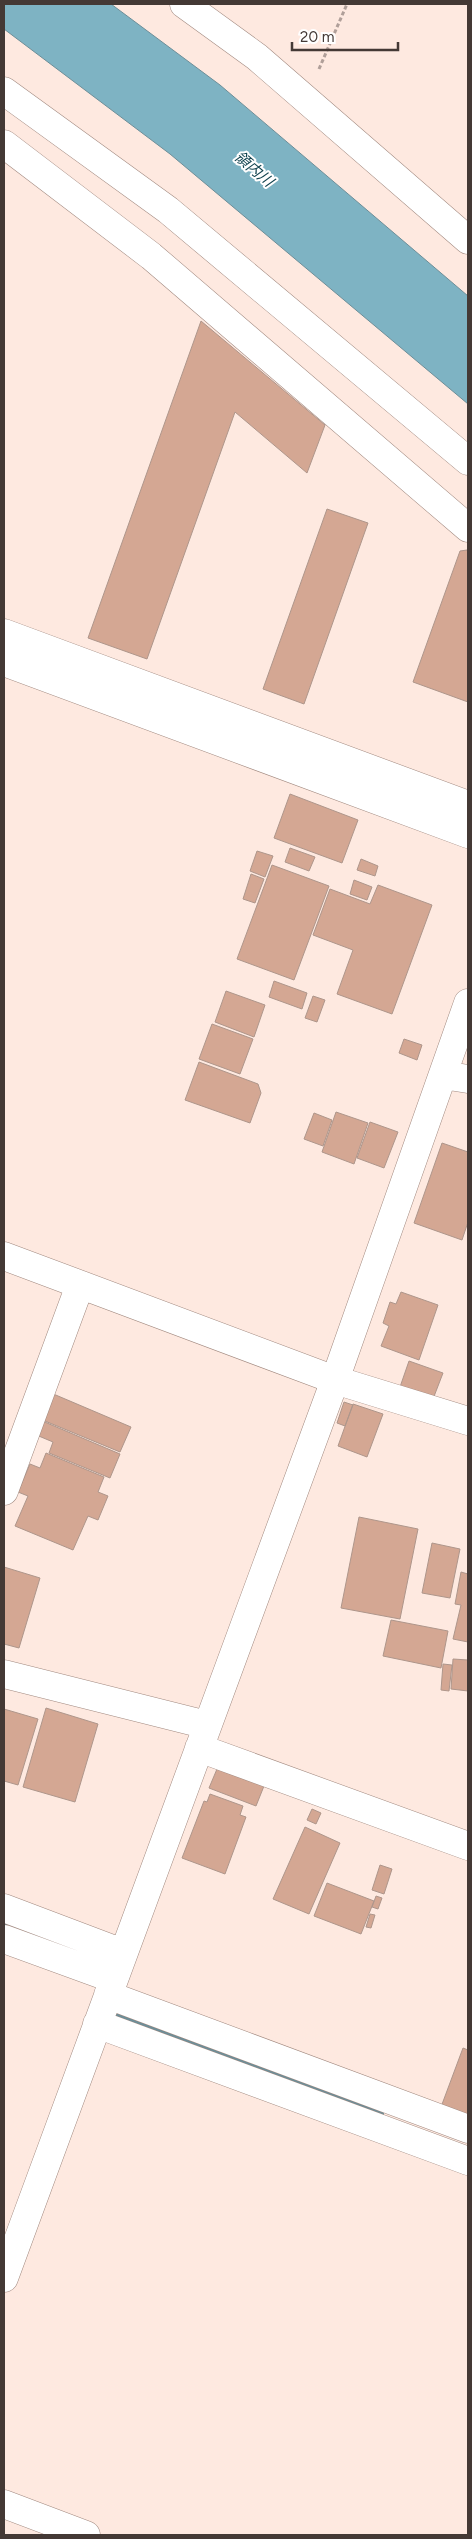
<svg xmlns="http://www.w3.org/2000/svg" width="472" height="2539" viewBox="0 0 472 2539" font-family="Figtree,'Noto Sans JP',sans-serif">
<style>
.water{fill:#7eb3c3;stroke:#6d8e98}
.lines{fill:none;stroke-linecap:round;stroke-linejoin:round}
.stream{stroke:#6d8e98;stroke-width:10}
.building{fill:#d4a793;stroke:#ae968b}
.street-casing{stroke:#a28a80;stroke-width:29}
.path{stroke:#b09f99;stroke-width:3;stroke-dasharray:4 2.5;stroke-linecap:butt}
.street{stroke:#fff;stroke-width:28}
.labels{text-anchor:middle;stroke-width:4;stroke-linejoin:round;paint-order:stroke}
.water-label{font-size:15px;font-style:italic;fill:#12434f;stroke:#fff}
</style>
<rect width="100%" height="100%" fill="#fee9e0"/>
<path class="water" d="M4 4H111L220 85 468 296V404L170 154 4 29Z"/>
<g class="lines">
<path class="stream" d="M4 1924 85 1954
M120 2016 379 2114"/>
</g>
<path class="building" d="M201 321 325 425 307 473 235 412 147 659 88 638Z
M327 509 368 523 304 704 263 689Z
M467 550 468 552V702L413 682 460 551Z
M290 794 358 820 342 863 274 838Z
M290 848 315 857 309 871 285 862Z
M257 851 273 856 265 877 250 871Z
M361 859 378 866 375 876 357 870Z
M272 865 329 886 294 980 237 959Z
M251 874 264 879 255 903 243 899Z
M354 880 372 887 367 900 350 894Z
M378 885 432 905 392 1014 337 994 353 950 313 935 330 889 370 904Z
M274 981 307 993 302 1009 269 997Z
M226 991 265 1005 254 1037 215 1022Z
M313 996 325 1000 317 1022 305 1018Z
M212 1024 253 1039 240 1074 199 1059Z
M404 1039 422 1045 417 1060 399 1053Z
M199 1062 258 1084 261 1093 250 1123 185 1100Z
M336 1112 368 1123 354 1164 322 1152Z
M314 1113 332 1120 323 1146 304 1139Z
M370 1122 398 1132 384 1168 357 1158Z
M442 1143 468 1152V1222L462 1240 414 1223Z
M401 1292 438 1305 419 1360 381 1346 389 1326 383 1323 390 1302 396 1304Z
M409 1361 443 1373 433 1399 400 1387Z
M51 1393 131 1427 120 1452 40 1419Z
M344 1402 353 1405 345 1426 337 1423Z
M353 1404 383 1414 367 1457 338 1446Z
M40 1420 120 1454 110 1478 49 1453 53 1442 34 1434Z
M46 1453 104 1477 98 1492 108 1496 98 1520 88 1516 73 1550 15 1526 28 1496 18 1492 30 1464 40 1468Z
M359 1517 418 1529 400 1619 341 1608Z
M432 1543 460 1549 450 1598 422 1593Z
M4 1567 40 1578 19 1648 4 1644Z
M461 1572 468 1574V1642L453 1639 461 1605 455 1604Z
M391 1620 448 1631 441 1668 383 1656Z
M453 1659 468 1660V1691L451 1689Z
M443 1664 452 1665 449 1691 441 1690Z
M46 1708 98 1724 75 1802 23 1787Z
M4 1709 38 1719 18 1785 4 1781Z
M217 1769 264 1786 256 1806 209 1788Z
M210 1794 243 1806 240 1815 246 1817 225 1874 182 1858 204 1801 207 1802Z
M312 1809 321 1813 316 1824 307 1820Z
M305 1827 340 1843 309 1914 273 1899Z
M380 1865 392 1869 384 1894 372 1890Z
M327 1883 374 1901 361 1934 314 1916Z
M376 1896 382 1898 378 1909 372 1907Z
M370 1914 375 1915 371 1928 366 1927Z
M463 2048 468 2050V2118L441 2107Z"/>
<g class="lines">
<defs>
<path id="street" d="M184 4 257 57 468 240
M4 91 168 210 468 461
M4 144 151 256 468 528
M4 633 468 805
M4 662 468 834
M443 1075 468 1079
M4 1256 335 1380 468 1421
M4 1491 80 1285
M4 1674 207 1725
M199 1748 468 1846
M4 1908 123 1953
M4 1939 114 1979
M108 1995 468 2129
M97 2024 468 2161
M4 2278 335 1380 468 1003
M4 2504 86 2535"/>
</defs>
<use href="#street" class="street-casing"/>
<path class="path" d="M319 69 347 4"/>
<use href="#street" class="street"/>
</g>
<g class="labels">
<g class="water-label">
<text transform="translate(254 169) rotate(40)" y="5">領内川</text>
</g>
</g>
<rect width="472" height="2539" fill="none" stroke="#443935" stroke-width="10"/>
<path d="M292 42v8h106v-8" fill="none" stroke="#443935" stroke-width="2.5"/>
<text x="300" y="42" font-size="15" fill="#443935" stroke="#ffffff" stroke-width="4" paint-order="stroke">20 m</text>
</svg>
